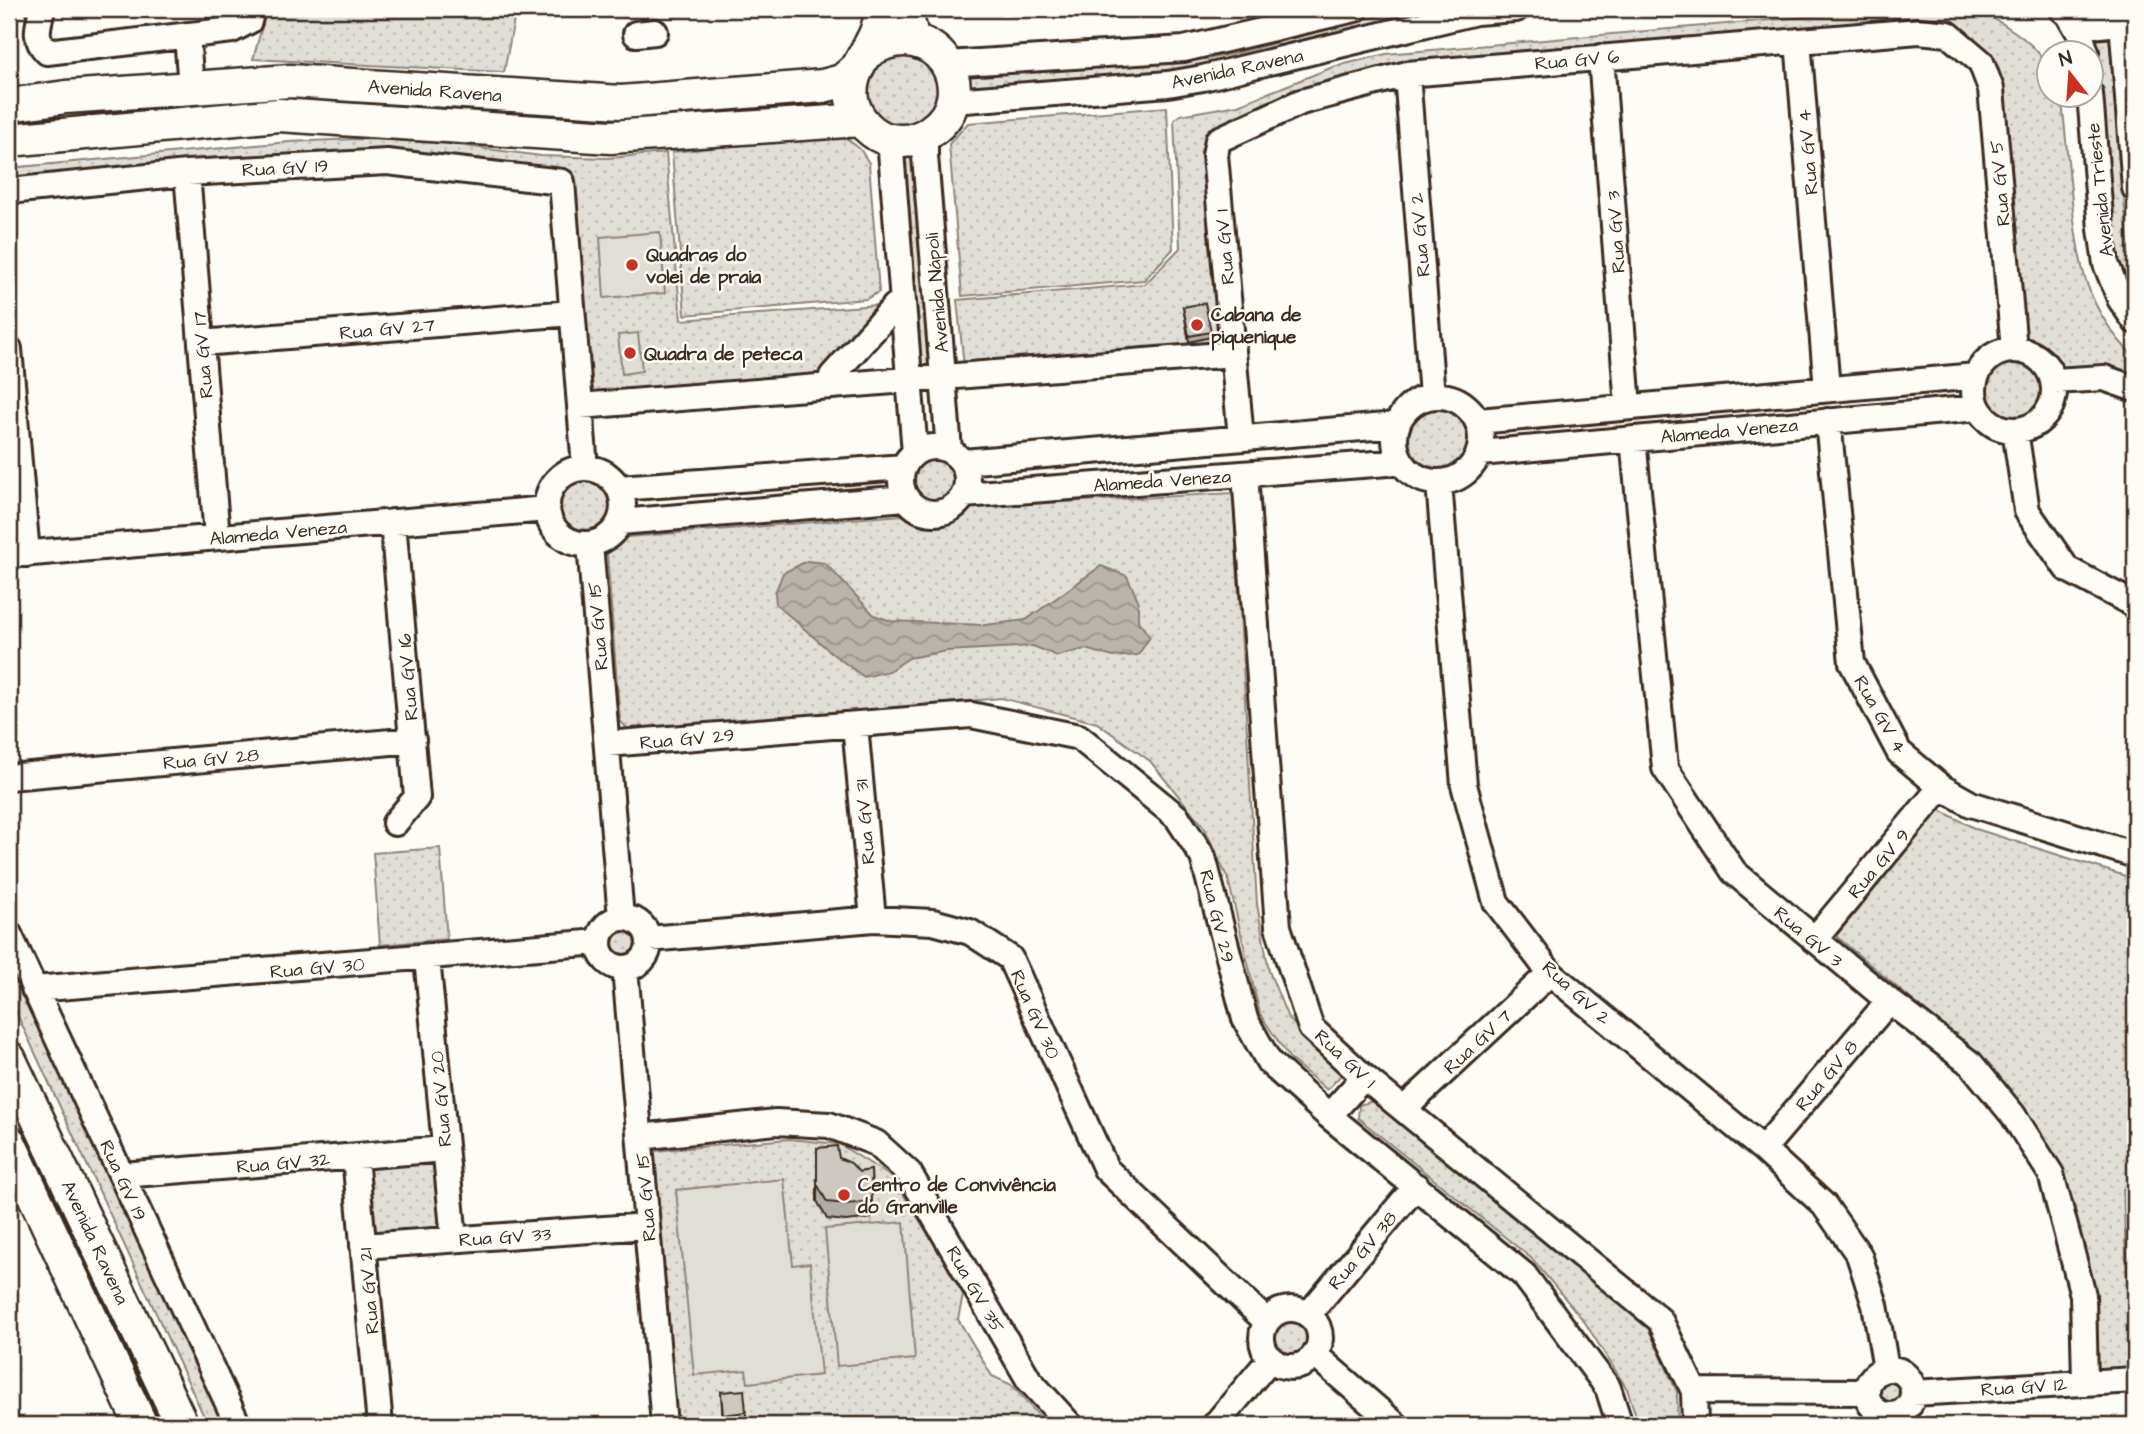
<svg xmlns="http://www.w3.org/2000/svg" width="2144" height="1434" viewBox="0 0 2144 1434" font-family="'Architects Daughter',sans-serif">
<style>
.grass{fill:url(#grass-dots);stroke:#8e847a;stroke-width:2}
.garden{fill:#e1ded7;stroke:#8e847a;stroke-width:2}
.water{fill:url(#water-waves);stroke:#887d74;stroke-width:2}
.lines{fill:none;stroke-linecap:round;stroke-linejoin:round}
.minor-casing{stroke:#3b2a1e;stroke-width:30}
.major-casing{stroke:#3b2a1e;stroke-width:37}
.minor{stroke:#fdfcf7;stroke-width:24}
.major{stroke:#fdfcf7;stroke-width:32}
.wall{fill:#b0aca7;stroke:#3b2a1e;stroke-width:2}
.building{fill:#cdc8c2;stroke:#3b2a1e;stroke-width:2}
.poi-dot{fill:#c8321e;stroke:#fdfcf7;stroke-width:2.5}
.labels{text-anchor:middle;stroke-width:5;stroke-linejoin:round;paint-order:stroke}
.street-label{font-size:19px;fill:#3b2a1e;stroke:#fdfcf7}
.poi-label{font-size:19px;font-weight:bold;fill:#3b2a1e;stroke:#fdfcf7;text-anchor:start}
</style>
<defs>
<pattern id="grass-dots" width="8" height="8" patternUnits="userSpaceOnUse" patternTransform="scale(1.75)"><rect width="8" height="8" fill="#e1ded7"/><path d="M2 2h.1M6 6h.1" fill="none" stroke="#c2bfb8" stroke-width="1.8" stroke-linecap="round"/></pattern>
<pattern id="water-waves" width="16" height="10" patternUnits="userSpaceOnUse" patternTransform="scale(1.75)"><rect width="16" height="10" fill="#bbb4ad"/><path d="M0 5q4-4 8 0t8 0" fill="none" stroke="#99938c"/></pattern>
</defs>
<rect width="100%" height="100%" fill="#fdfcf7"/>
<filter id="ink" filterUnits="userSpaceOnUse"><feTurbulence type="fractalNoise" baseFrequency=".0143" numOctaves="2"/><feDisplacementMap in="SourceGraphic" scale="14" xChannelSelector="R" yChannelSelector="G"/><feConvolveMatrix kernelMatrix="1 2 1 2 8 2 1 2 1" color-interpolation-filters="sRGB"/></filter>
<g filter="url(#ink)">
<path class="grass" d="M267 9H516L504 72 253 59Z
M1404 9H1465L1210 70 969 91 964 85 967 76 1208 59 1237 53Z
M1894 9C1918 9 1943 6 1966 9 1991 12 2044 46 2049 73 2051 79 2049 88 2050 94L2059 95 2063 110C2066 140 2069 171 2072 201 2078 266 2087 310 2135 358V381L2059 373 2046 354 2022 340 2004 106 1961 37 1406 66 1228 125 1224 345 964 366 957 300 1145 284 1180 248 1174 120 1180 115 1238 105 1333 67 1386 54Z
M2109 38 2129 252 2135 276V305L2124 284 2116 254 2096 40Z
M917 52 943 85 926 123 894 130 868 111 863 79 875 60Z
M253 90H824L847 106 690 127 402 115 9 134V111Z
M1167 107 1173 249 1144 280 962 296 949 144 968 123Z
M842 135 860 149 869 163 879 292 866 299 685 315 672 152Z
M355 139 427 141 541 156 608 158 666 153 681 320 878 305 815 383 592 400 569 178 389 155 9 185V168L289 142Z
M903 150 915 152 932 368 919 370Z
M1987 391a27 27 0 1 1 54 0a27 27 0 1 1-54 0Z
M1407 440a31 31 0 1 1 62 0a31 31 0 1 1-62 0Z
M910 480a24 24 0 1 1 48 0a24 24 0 1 1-48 0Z
M559 505a26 26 0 1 1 52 0a26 26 0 1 1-52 0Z
M1233 493 1257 904 1269 971 1288 1018 1343 1073 1327 1090 1290 1059 1260 1014 1228 879 1204 827 1150 761 1097 723 1001 698 631 732 620 721 607 554 627 537 902 515C934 525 942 524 970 507Z
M1940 810 1976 829 2135 879V1371L2091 1372 2062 1183 1962 1042 1836 936Z
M440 848 447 939 380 945 373 853Z
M606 943a18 18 0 1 1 36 0a18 18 0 1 1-36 0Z
M9 956 227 1425H208L9 997Z
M9 1076 173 1425H148L9 1127Z
M1373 1101 1649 1329 1677 1392 1678 1425H1639L1627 1389 1584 1321 1532 1259 1358 1118 1359 1105Z
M789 1139 839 1144 893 1178 964 1291 958 1319 992 1376 1012 1385 1047 1425H677L654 1151Z
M434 1160 443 1227 438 1233 375 1239 366 1178 371 1167Z
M1270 1338a21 21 0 1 1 42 0a21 21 0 1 1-42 0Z
M1872 1392a16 16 0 1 1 32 0a16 16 0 1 1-32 0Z"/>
<path class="garden" d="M660 232 665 293 604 298 600 237Z
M638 333 642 371 622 374 618 335Z
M784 1179 793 1265 810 1263 821 1375 748 1383 746 1370 694 1375 676 1190Z
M2135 1188V1277H2127L2123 1189Z
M904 1222 915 1359 837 1366 825 1229Z"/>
<path class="water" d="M807 561 825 563 874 615 891 621 985 625 1026 620 1101 566 1127 576 1138 600V621L1150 637 1138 655 1113 657 1085 649 1057 656 1033 646 947 651 909 658 889 671 864 677 834 655 776 604 775 593 783 573Z"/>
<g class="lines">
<defs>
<path id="minor" d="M42 9C38 27 33 38 47 52L232 30 249 21 252 9
M2062 9C2084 30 2110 30 2135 12
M2070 17 2080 34 2086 52
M2122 21 2135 188
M636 34 655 32
M187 35 191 88
M1798 41 1827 389
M1601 57 1628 407
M947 64 1184 49 1355 9
M1407 74 1432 396
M2090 94 2101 229 2106 264 2120 299 2135 321
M953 101 1168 84 1203 78 1476 12 1516 9
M925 136V156L949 450
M890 139 915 453
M187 173 217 537
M9 191 187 173 387 162 562 182 585 468
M201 343 572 313
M9 349 27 554
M1974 390a40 40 0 1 1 80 0a40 40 0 1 1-80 0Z
M2054 381 2104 378 2135 389
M830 386 832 376 895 306 903 303
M1395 439a43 43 0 1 1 86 0a43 43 0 1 1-86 0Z
M580 406 1233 354
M1478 421 1976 376
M1828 421 1852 663 1899 752 1941 787 1971 804 2135 855
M2015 430 2027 511 2067 569 2135 605
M1241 438 1215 155 1218 140 1301 102 1407 74 1919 31 1948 34 1981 62 1991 89 2014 349
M1633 439 1665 768 1734 872 1889 1001 1971 1064 2013 1115 2051 1174 2083 1295 2085 1381
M901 480a33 33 0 1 1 66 0a33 33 0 1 1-66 0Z
M1480 453 1978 408
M963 462 1397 425
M547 506a38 38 0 1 1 76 0a38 38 0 1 1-76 0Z
M1245 474 1278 927 1311 1028 1364 1077 1660 1320 1694 1391 1695 1425
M1439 483 1464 785 1496 902 1550 973 1763 1149 1824 1205 1859 1255 1875 1305 1886 1369
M619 488 904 467
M964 495 1401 462
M393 522 417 797 395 823
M620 522 906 498
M590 544 621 918
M9 555 547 509
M855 725 873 919
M607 744 971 715 1079 737 1177 817 1203 857 1245 1019 1269 1062 1329 1116 1524 1275 1608 1388 1620 1425
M9 777 413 740
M599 943a25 25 0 1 1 50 0a25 25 0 1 1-50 0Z
M9 934 238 1425
M649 939 873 919 933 922 970 932 1010 958 1106 1169 1266 1321
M1814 940 1941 787
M427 958 454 1239
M625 968 664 1425
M34 989 599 942
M1404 1109 1550 973
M1329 1116 1364 1077
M640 1137 776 1122 829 1125 876 1143 909 1173 1029 1380 1070 1425
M1763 1149 1889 1001
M355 1157 380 1425
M122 1175 445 1149
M363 1246 647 1226
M1262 1338a29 29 0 1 1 58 0a29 29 0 1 1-58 0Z
M1308 1315 1416 1186
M1315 1355 1396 1425
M1867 1392a23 23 0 1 1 46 0a23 23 0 1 1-46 0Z
M1694 1391 1866 1392
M1913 1393 2135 1380
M1215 1425 1271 1358"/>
<path id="major" d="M905 9 913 40
M868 52C935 9 985 94 931 131 919 140 905 143 890 140 873 136 858 121 853 104 843 67 883 44 880 9
M9 105 66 97 290 81 621 102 823 86 842 81 856 69
M9 140 279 115 611 137 861 120
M9 1058 182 1425
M9 1142 141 1425"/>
</defs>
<use href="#minor" class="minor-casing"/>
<use href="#major" class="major-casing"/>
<use href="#minor" class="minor"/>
<use href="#major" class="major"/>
</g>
<path class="wall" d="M1183 307 1211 332V337L1189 342Z
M817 1148 839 1158 859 1172 871 1170 872 1218 846 1221 827 1219 817 1201Z
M721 1392 746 1412V1424L723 1425Z"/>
<path class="building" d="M1205 303 1211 332 1189 336 1183 307Z
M837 1146 839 1158 851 1163 859 1172 871 1170 872 1201 846 1204 827 1202 817 1184V1148Z
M744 1390 746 1412 723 1415 721 1392Z"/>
</g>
<g class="poi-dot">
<circle cx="632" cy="265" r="7"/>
<circle cx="1197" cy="325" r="7"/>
<circle cx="630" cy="353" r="7"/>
<circle cx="844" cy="1195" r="7"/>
</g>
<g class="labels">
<g class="street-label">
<text transform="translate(1577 59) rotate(-5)" y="7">Rua GV 6</text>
<text transform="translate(1237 68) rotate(-12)" y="7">Avenida Ravena</text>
<text transform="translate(435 90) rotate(4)" y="7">Avenida Ravena</text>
<text transform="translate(1807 152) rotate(-95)" y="7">Rua GV 4</text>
<text transform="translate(285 167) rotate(-3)" y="7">Rua GV 19</text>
<text transform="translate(1999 183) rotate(-95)" y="7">Rua GV 5</text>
<text transform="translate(2099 190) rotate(-96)" y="7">Avenida Trieste</text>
<text transform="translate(1615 232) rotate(-94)" y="7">Rua GV 3</text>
<text transform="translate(1419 235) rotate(-95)" y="7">Rua GV 2</text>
<text transform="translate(1224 247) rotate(-95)" y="7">Rua GV 1</text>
<text transform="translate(936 293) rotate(-95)" y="7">Avenida Nápoli</text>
<text transform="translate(387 328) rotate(-5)" y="7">Rua GV 27</text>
<text transform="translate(202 355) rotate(-95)" y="7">Rua GV 17</text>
<text transform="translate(1729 430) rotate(-5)" y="7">Alameda Veneza</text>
<text transform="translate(1162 480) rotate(-4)" y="7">Alameda Veneza</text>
<text transform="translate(278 532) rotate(-5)" y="7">Alameda Veneza</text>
<text transform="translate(597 626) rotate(-95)" y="7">Rua GV 15</text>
<text transform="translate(407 677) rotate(-95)" y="7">Rua GV 16</text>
<text transform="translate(1881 714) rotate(60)" y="7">Rua GV 4</text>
<text transform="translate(687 738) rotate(-5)" y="7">Rua GV 29</text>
<text transform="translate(211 758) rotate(-5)" y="7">Rua GV 28</text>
<text transform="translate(864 822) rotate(-95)" y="7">Rua GV 31</text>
<text transform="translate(1878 863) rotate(-50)" y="7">Rua GV 9</text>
<text transform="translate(1218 916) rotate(76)" y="7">Rua GV 29</text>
<text transform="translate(1809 936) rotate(40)" y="7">Rua GV 3</text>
<text transform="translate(317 967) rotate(-5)" y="7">Rua GV 30</text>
<text transform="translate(1577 992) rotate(42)" y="7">Rua GV 2</text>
<text transform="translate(1036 1014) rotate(66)" y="7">Rua GV 30</text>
<text transform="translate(1477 1041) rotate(-43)" y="7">Rua GV 7</text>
<text transform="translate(1346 1058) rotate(43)" y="7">Rua GV 1</text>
<text transform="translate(1826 1075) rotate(-50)" y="7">Rua GV 8</text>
<text transform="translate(440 1099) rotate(-95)" y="7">Rua GV 20</text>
<text transform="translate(283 1162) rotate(-5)" y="7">Rua GV 32</text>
<text transform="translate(124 1180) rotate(65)" y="7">Rua GV 19</text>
<text transform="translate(645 1197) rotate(-95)" y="7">Rua GV 15</text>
<text transform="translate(505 1236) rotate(-4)" y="7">Rua GV 33</text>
<text transform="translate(96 1242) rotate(65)" y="7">Avenida Ravena</text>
<text transform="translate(1362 1250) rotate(-50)" y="7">Rua GV 38</text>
<text transform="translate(976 1289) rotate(60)" y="7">Rua GV 35</text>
<text transform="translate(368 1291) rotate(-95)" y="7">Rua GV 21</text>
<text transform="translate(2024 1386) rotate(-4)" y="7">Rua GV 12</text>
</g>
<g class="poi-label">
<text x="646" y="261">Quadras do<tspan x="646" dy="22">volei de praia</tspan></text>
<text x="1211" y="321">Cabana de<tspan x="1211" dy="22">piquenique</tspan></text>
<text x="644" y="360">Quadra de peteca</text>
<text x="858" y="1191">Centro de Convivência<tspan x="858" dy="22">do Granville</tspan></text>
</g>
</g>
<rect width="2144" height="1434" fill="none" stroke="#fdfcf7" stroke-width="35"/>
<rect x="18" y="18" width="2109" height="1399" fill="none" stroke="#3b2a1e" stroke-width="2.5" filter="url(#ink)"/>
<g transform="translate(2070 74) rotate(343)"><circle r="33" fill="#fdfcf7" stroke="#afa8a0" stroke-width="2"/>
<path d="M0-5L12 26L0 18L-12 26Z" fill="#c8321e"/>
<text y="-10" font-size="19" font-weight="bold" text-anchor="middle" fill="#3b2a1e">N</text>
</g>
</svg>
